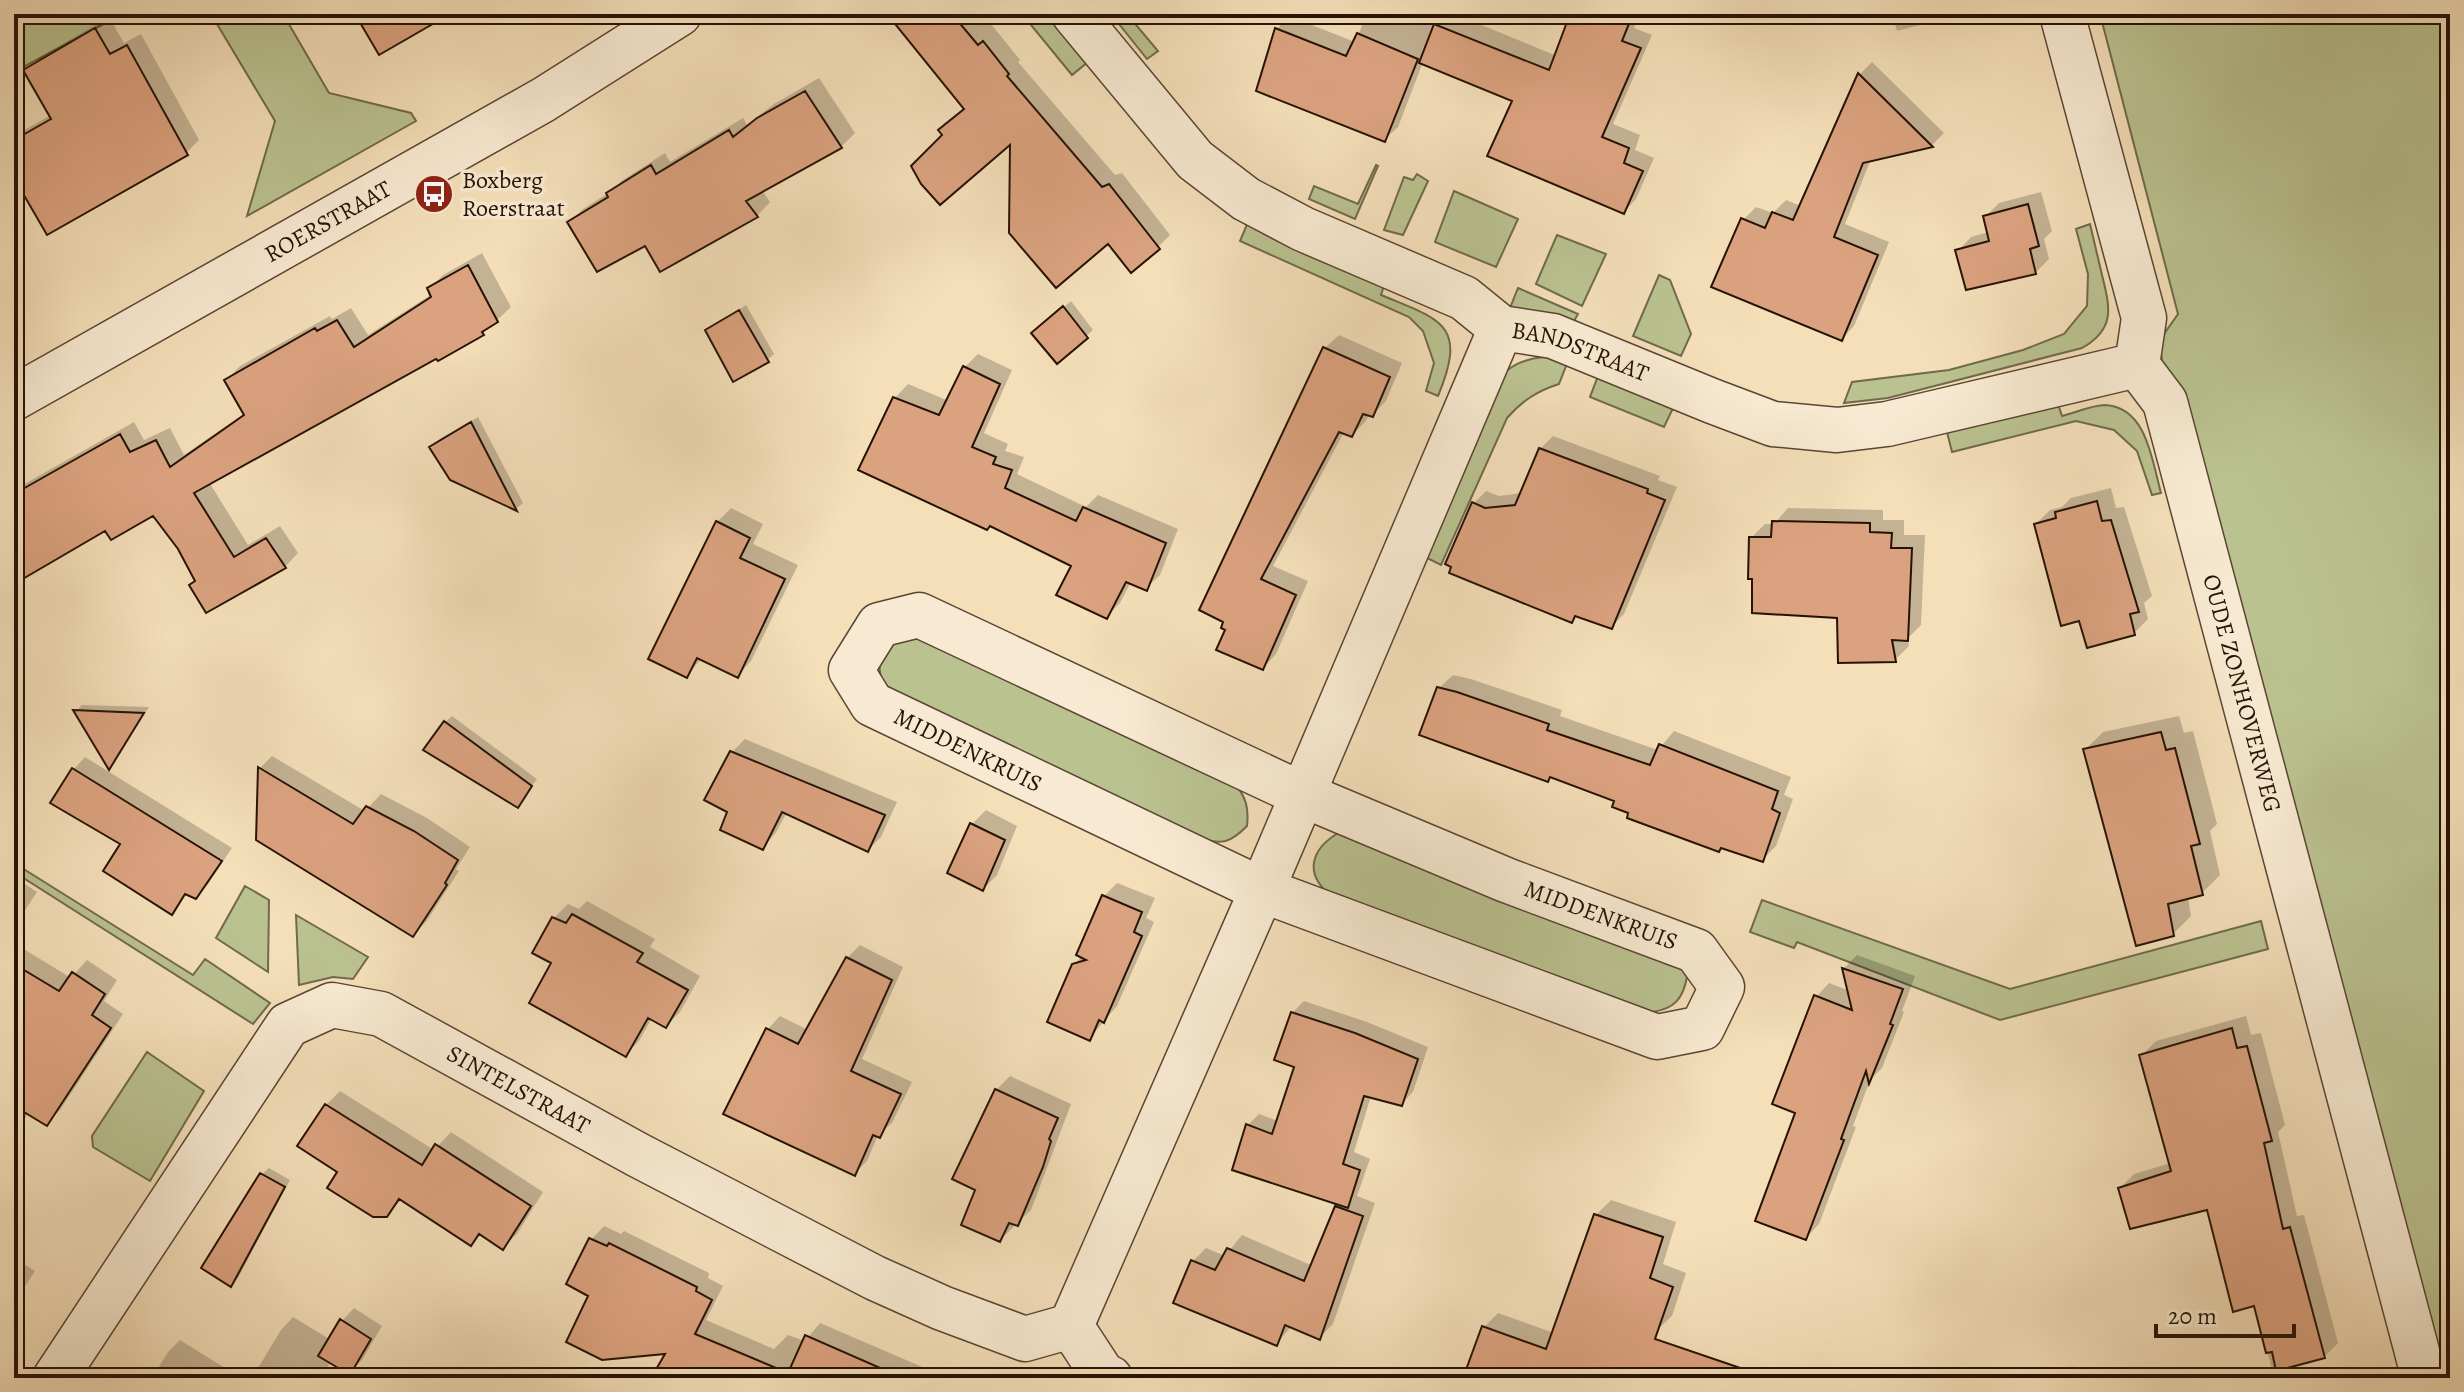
<svg xmlns="http://www.w3.org/2000/svg" width="2464" height="1392" viewBox="0 0 2464 1392" font-family="Alegreya,serif">
<style>
.green{fill:#bac290;stroke:#706a4b;stroke-width:2}
.shadow{fill:#0003}
.building{fill:#dba27f;stroke:#261206;stroke-width:2}
.lines{fill:none;stroke-linecap:round;stroke-linejoin:round}
.minor-casing{stroke:#5a4533;stroke-width:47}
.minor{stroke:#f8ead2;stroke-width:44}
.labels{text-anchor:middle;stroke-width:7;stroke-linejoin:round;paint-order:stroke}
.poi-label{font-size:24px;fill:#261206;stroke:#f8ead2;text-anchor:start}
.street-label{font-size:24px;fill:#261206;stroke:#f8ead2}
</style>
<rect width="100%" height="100%" fill="#f4dfb9"/>
<filter id="stains"><feTurbulence type="fractalNoise" baseFrequency=".0025" numOctaves="4"/><feColorMatrix values="0 0 0 0 .2 0 0 0 0 .09 0 0 0 0 .02 0 0 0 .5 -.17"/></filter>
<radialGradient id="worn" r=".72"><stop offset=".6" stop-color="#630" stop-opacity="0"/><stop offset="1" stop-color="#630" stop-opacity=".3"/></radialGradient>
<path class="green" d="M14 14H122L14 72Z
M211 14H283L329 93 411 113 416 121 247 216 275 121Z
M1022 14H1050L1089 61 1072 75Z
M1111 14H1127L1158 51 1147 59Z
M2100 14H2450V1378H2446L2316 892 2163 367 2159 341 2178 314Z
M1376 165 1378 166 1355 219 1309 199 1314 186 1358 204Z
M1417 174 1428 181 1403 235 1384 230 1404 177 1413 180Z
M1454 191 1518 219 1496 267 1435 242Z
M1248 222 1385 282 1381 295C1441 320 1468 324 1438 396L1426 391 1434 363 1423 331 1409 317 1240 241Z
M2090 224C2094 241 2098 258 2102 275 2110 307 2116 329 2082 348L1888 398 1844 403 1852 382 1949 370 2023 350 2064 334 2087 306 2088 274 2076 229Z
M1557 235 1606 254 1582 306 1536 284Z
M1659 275 1670 280 1691 334 1681 356 1633 336Z
M1518 288 1578 314 1573 323 1541 312 1521 313 1510 308Z
M1544 357 1568 361 1559 384C1537 391 1522 401 1507 418L1441 565 1421 555 1495 381C1510 366 1522 359 1544 357Z
M1598 376 1674 406 1664 427 1590 397Z
M2058 404 2062 416C2075 413 2092 405 2105 405 2147 407 2152 461 2161 493L2152 495 2137 451 2114 430 2076 421 1952 452 1947 432Z
M910 636 925 640 1235 784C1246 797 1249 808 1247 826 1230 843 1223 845 1199 838L884 686C873 658 882 644 910 636Z
M1340 832 1681 968 1687 977C1683 999 1674 1009 1652 1012L1333 897C1303 875 1310 849 1340 832Z
M14 863 193 975 205 959 270 1003 253 1024 14 872Z
M245 886 269 900 268 972 216 938Z
M1762 900 2010 989 2261 921 2268 949 2000 1020 1797 942 1794 948 1750 932Z
M296 915 368 957 353 979 333 977 299 985Z
M147 1052 204 1091 150 1181 93 1147 92 1136Z"/>
<path class="shadow" d="M890 14H983L1020 60 1018 62 1115 175 1122 173 1170 235 1158 247 1108 241 1012 141 945 135 953 118 965 108Z
M1367 14H1474L1472 21 1557 56 1573 14H1639L1634 28 1652 35 1613 124 1640 135 1635 150 1654 158 1636 199 1624 212 1514 100 1423 62 1398 127 1385 139 1277 29 1289 16 1355 42Z
M1892 14H1961L1897 31Z
M109 17 124 43 141 34 199 140 186 153 14 174V136L51 115 26 71 39 58Z
M1872 62 1944 133 1932 145 1871 159 1845 224 1889 242 1854 326 1842 339 1743 220 1756 207 1773 213 1786 200 1801 206 1860 74Z
M819 78 855 133 841 147 762 190 770 202 757 216 645 243 569 223 583 209 610 192 623 180 665 153 670 162 743 118 747 125 774 104Z
M2041 192 2052 231 2044 239 2049 259 2035 273 1958 251 1971 237 1989 232 1985 217 1999 203Z
M482 253 511 307 483 333 437 356 209 482 248 545 280 526 298 553 285 567 197 580 180 548 153 514 106 528 19 578 23 586 14 595V490L134 422 144 440 170 428 184 455 245 413 227 380 240 366 330 316 332 319 351 308 368 335 432 294 429 289 443 275Z
M1071 301 1093 330 1058 361 1040 327Z
M746 305 774 354 767 360 707 330Z
M1339 335 1402 363 1386 401 1372 415 1369 414 1366 421 1352 435 1344 432 1273 566 1308 581 1276 654 1263 668 1219 649 1325 348Z
M978 354 1012 370 984 433 1008 444 1005 451 1024 457 1017 474 1086 507 1098 495 1178 529 1160 575 1146 588 1131 582 1120 603 1107 616 1074 565 895 398 908 384 949 401 964 368Z
M478 417 523 503 517 508 451 479 431 447 438 440Z
M1553 436 1660 476 1658 480 1677 487 1624 614 1611 627 1577 614 1571 620 1473 504 1486 491 1499 496 1522 493 1540 449Z
M2111 488 2116 508 2124 507 2152 596 2144 603 2148 619 2134 633 2080 619 2036 524 2050 510 2062 507 2071 498Z
M731 508 763 524 753 544 798 565 751 661 738 675 702 658 687 675 717 522Z
M1788 508 1883 510V520H1904V535H1925L1921 625 1907 639 1909 646 1895 660 1839 616 1751 538 1765 524H1774Z
M1453 675 1471 679 1562 710 1560 716 1658 750 1674 731 1791 777 1784 795 1793 799 1776 846 1762 860 1630 812 1617 800 1551 776 1547 780 1439 688Z
M82 705 149 707 110 767 76 711Z
M452 716 537 779 518 805 445 722Z
M2179 716 2184 733 2193 731 2217 824 2210 831 2220 875 2202 893 2188 897 2191 916 2173 934 2085 750 2103 732Z
M745 739 897 802 881 837 868 850 787 812 775 834 762 848 730 811 732 752Z
M272 756 365 811 381 794 427 818 470 847 456 869 459 871 426 922 413 934 258 839 260 768Z
M85 757 232 848 208 884 195 897 188 893 171 913 73 770Z
M986 810 1017 826 997 875 983 889 950 872 972 824Z
M14 877 37 892 14 927Z
M1117 883 1155 898 1146 918 1154 922 1117 1006 1089 1039 1074 965 1082 956 1103 897Z
M587 901 655 939 650 947 700 976 680 1012 666 1026 652 1018 639 1041 625 1055 554 962V918L568 904 579 909Z
M14 943 71 978 87 960 117 980 104 1001 123 1014 60 1110 47 1123 29 1112 14 1135Z
M860 945 903 967 862 1059 912 1082 892 1123 878 1135 867 1161 854 1174 726 1113 768 1029 780 1016 808 1030 847 958Z
M1857 955 1915 976 1902 1011 1904 1012 1882 1068 1870 1080 1853 1126 1856 1127 1819 1224 1806 1238 1798 1112 1816 997 1829 983 1850 991 1844 968Z
M1304 1001 1367 1022 1428 1047 1413 1092 1401 1104 1371 1096 1354 1152 1370 1159 1357 1196 1375 1203 1333 1324 1320 1337 1292 1326 1276 1344 1193 1261 1206 1248 1225 1256 1242 1235 1313 1266 1341 1203 1248 1125 1259 1114 1278 1121 1297 1066 1292 1013Z
M2246 1016 2251 1035 2261 1033 2285 1125 2278 1132 2297 1216 2304 1215 2338 1343 2324 1357 2272 1370 2255 1304 2209 1207 2120 1188 2134 1174 2171 1163 2142 1055 2156 1041Z
M1010 1076 1071 1104 1031 1210 1000 1240 978 1189 996 1090Z
M340 1091 434 1150 451 1132 543 1192 517 1234 503 1247 481 1233 470 1243 402 1199 386 1215 340 1171 326 1105Z
M269 1168 290 1180 238 1278 231 1285 262 1174Z
M1611 1200 1676 1222 1663 1264 1686 1273 1672 1316 1657 1330 1621 1323 1706 1378H1465L1484 1327 1498 1313 1554 1333 1596 1215Z
M604 1226 621 1234 624 1231 709 1273 708 1278 723 1286 706 1320 774 1349 788 1335 805 1341 820 1323 948 1378H654L669 1351 590 1295 591 1240Z
M14 1258 35 1271 14 1303Z
M354 1308 382 1326 362 1360 349 1372 331 1361 321 1378H252L281 1330 293 1317 331 1340 342 1321Z
M180 1340 241 1378H152L168 1352Z
M2072 1366 2092 1378H2060Z"/>
<path class="building" d="M355 14H450L379 55Z
M887 14H952L978 45 983 41 1009 74 1007 76 1102 187 1109 184 1160 249 1131 273 1108 244 1056 288 1009 233 1010 145 940 205 921 184 911 166 942 135 938 130 964 109Z
M1570 14H1633L1622 41 1641 48 1602 137 1629 148 1624 163 1643 171 1624 214 1487 156 1512 101 1419 63 1434 24 1549 70Z
M95 28 110 54 127 45 188 155 47 235 14 178V140L51 119 23 70Z
M1275 28 1346 56 1357 33 1418 59 1385 142 1256 91Z
M1858 73 1933 147 1863 163 1834 237 1878 255 1842 341 1711 287 1741 218 1765 228 1772 212 1793 220Z
M805 91 842 148 746 201 758 217 660 272 645 246 597 272 567 222 608 197 606 193 651 165 656 174 729 130 733 137 757 118Z
M2028 204 2039 246 2030 249 2036 274 1966 290 1955 250 1989 241 1983 216Z
M468 265 498 322 482 332 484 335 438 361 436 359 194 493 234 557 266 538 286 568 206 613 189 585 195 581 178 549 153 516 111 540 105 531 14 584V494L120 434 130 452 156 440 170 467 244 415 224 380 315 328 317 331 337 320 354 347 431 297 427 288Z
M1063 306 1088 338 1057 364 1031 333Z
M739 310 769 362 733 382 705 330Z
M1323 347 1390 377 1373 417 1363 414 1352 437 1339 432 1261 579 1296 595 1263 670 1216 650 1225 630 1221 628 1223 622 1199 610Z
M963 366 1000 384 972 447 996 457 993 464 1012 470 1005 488 1076 521 1083 507 1166 543 1147 591 1126 582 1107 619 1056 595 1071 566 990 526 987 530 858 470 893 397 939 415Z
M471 422 517 511 450 480 429 447Z
M1539 448 1648 489 1647 493 1665 500 1612 629 1575 616 1572 623 1449 573 1451 567 1445 564 1472 502 1485 508 1515 505Z
M2097 501 2102 521 2111 520 2139 612 2130 614 2135 635 2087 648 2079 621 2061 626 2034 524 2056 518 2055 512Z
M716 521 750 538 740 558 785 579 738 678 697 658 687 678 648 659Z
M1772 521 1870 523V532L1892 533 1891 548H1912L1908 641 1892 640 1896 662 1838 663 1837 618 1752 613V579H1748L1749 537H1771Z
M1437 687 1457 692 1549 724 1547 730 1650 765 1659 744 1778 791 1772 809 1780 813 1763 862 1721 848 1719 852 1627 818 1628 813 1612 807 1614 801 1550 777 1548 782 1419 735Z
M73 710 144 713 109 770Z
M444 721 532 786 518 808 423 750Z
M2161 732 2166 750 2175 748 2200 844 2191 846 2203 895 2168 904 2174 936 2136 946 2083 749Z
M730 751 885 815 868 852 782 812 763 850 720 830 727 812 704 800Z
M258 767 353 824 366 806 414 831 458 860 445 883 447 885 413 937 256 840Z
M72 768 222 861 196 899 185 894 172 915 103 871 120 844 50 803Z
M970 823 1005 840 983 891 947 873Z
M1102 895 1142 912 1134 932 1142 936 1104 1023 1099 1020 1090 1041 1047 1022 1072 964 1086 960 1076 955Z
M572 914 643 953 637 962 688 990 666 1028 648 1018 626 1057 529 1003 551 963 532 953 552 917 566 923Z
M846 957 892 980 851 1071 901 1094 880 1138 873 1135 855 1176 723 1114 766 1028 798 1044Z
M14 964 59 991 72 972 105 994 92 1015 111 1028 47 1126 14 1106Z
M1842 968 1903 989 1890 1024 1893 1025 1869 1084 1866 1071 1841 1139 1844 1140 1806 1240 1755 1221 1795 1113 1772 1104 1814 995 1852 1010Z
M1291 1012 1355 1033 1418 1059 1402 1106 1364 1096 1343 1164 1360 1170 1348 1208 1232 1170 1246 1124 1272 1134 1294 1067 1274 1060Z
M2232 1028 2237 1048 2247 1046 2272 1141 2264 1143 2283 1229 2290 1227 2325 1358 2276 1371 2272 1352 2266 1353 2254 1306 2233 1312 2207 1210 2130 1229 2118 1188 2171 1171 2139 1055Z
M995 1089 1058 1118 1049 1139 1051 1141 1043 1167 1018 1226 1009 1223 1000 1242 961 1225 975 1190 952 1179Z
M325 1104 422 1165 435 1144 531 1206 503 1250 479 1234 471 1246 399 1199 387 1217H373L327 1188 337 1172 297 1146Z
M260 1173 285 1187 231 1287 201 1268Z
M1335 1206 1363 1216 1320 1340 1285 1325 1277 1346 1173 1303 1191 1260 1215 1270 1227 1248 1304 1281Z
M1594 1214 1663 1237 1650 1278 1673 1287 1655 1339 1752 1372 1751 1378H1463L1482 1326 1546 1349Z
M589 1238 607 1246 609 1243 697 1287 696 1291 712 1300 695 1334 788 1373 805 1335 903 1378H651L665 1354 602 1360 566 1342 588 1296 566 1284Z
M340 1319 371 1339 350 1375 318 1356Z"/>
<g class="lines">
<defs>
<g id="minor">
<path id="s1" d="M1074 14 1195 160 1246 199 1303 229 1464 298 1501 328 1553 336 1712 401 1773 424 1837 430 1887 424 2137 365"/>
<path id="s2" d="M2062 14 2144 318 2137 365 2165 402 2424 1378"/>
<path id="s3" d="M14 398 543 100 679 14"/>
<path d="M919 615 1301 794 1506 880 1696 951 1722 987 1702 1028 1657 1037 1262 890 872 704 851 670 879 625Z"/>
<path d="M1071 1326 1262 890 1501 328"/>
<path id="s4" d="M55 1378 288 1025 332 1005 381 1014 638 1155 875 1278 942 1308 1025 1339 1071 1326 1103 1375 1110 1378"/>
</g>
</defs>
<use href="#minor" class="minor-casing"/>
<use href="#minor" class="minor"/>
</g>
<defs>
<symbol id="bus-disc" viewBox="-11 -11 22 22"><circle r="9.5" fill="#8f2418" stroke="#f8ead2"/><path d="M-5-6H5V4H4V6H2V4H-2V6H-4V4H-5ZM-3.5-4V0h7V-4ZM-3.5 1.2v1.5H-2V1.2ZM2 1.2v1.5H3.5V1.2Z" fill="#fff"/></symbol>
</defs>
<g fill-rule="evenodd">
<use href="#bus-disc" x="412" y="172" width="44" height="44"/>
</g>
<g class="labels">
<g class="poi-label">
<text x="462" y="188">Boxberg<tspan x="462" dy="28">Roerstraat</tspan></text>
</g>
<g class="street-label">
<text dy="8" stroke="none"><textPath href="#s3" startOffset="360">ROERSTRAAT</textPath></text>
<text dy="8" stroke="none"><textPath href="#s1" startOffset="624">BANDSTRAAT</textPath></text>
<text dy="8" stroke="none"><textPath href="#s2" startOffset="710">OUDE ZONHOVERWEG</textPath></text>
<text transform="translate(968 750) rotate(26)" y="8">MIDDENKRUIS</text>
<text transform="translate(1601 915) rotate(20)" y="8">MIDDENKRUIS</text>
<text dy="8" stroke="none"><textPath href="#s4" startOffset="678">SINTELSTRAAT</textPath></text>
</g>
</g>
<rect width="2464" height="1392" fill="none" stroke="#f4dfb9" stroke-width="48"/>
<rect x="16" y="16" width="2432" height="1360" fill="none" stroke="#261206" stroke-width="4"/>
<rect x="24" y="24" width="2416" height="1344" fill="none" stroke="#261206" stroke-width="2"/>
<path d="M2156 1324v12h138v-12" fill="none" stroke="#261206" stroke-width="4"/>
<text x="2168" y="1324" font-size="24" fill="#261206" stroke="#f8ead2" stroke-width="6" paint-order="stroke">20 m</text>
<rect width="100%" height="100%" filter="url(#stains)"/>
<rect width="100%" height="100%" fill="url(#worn)"/>
</svg>
